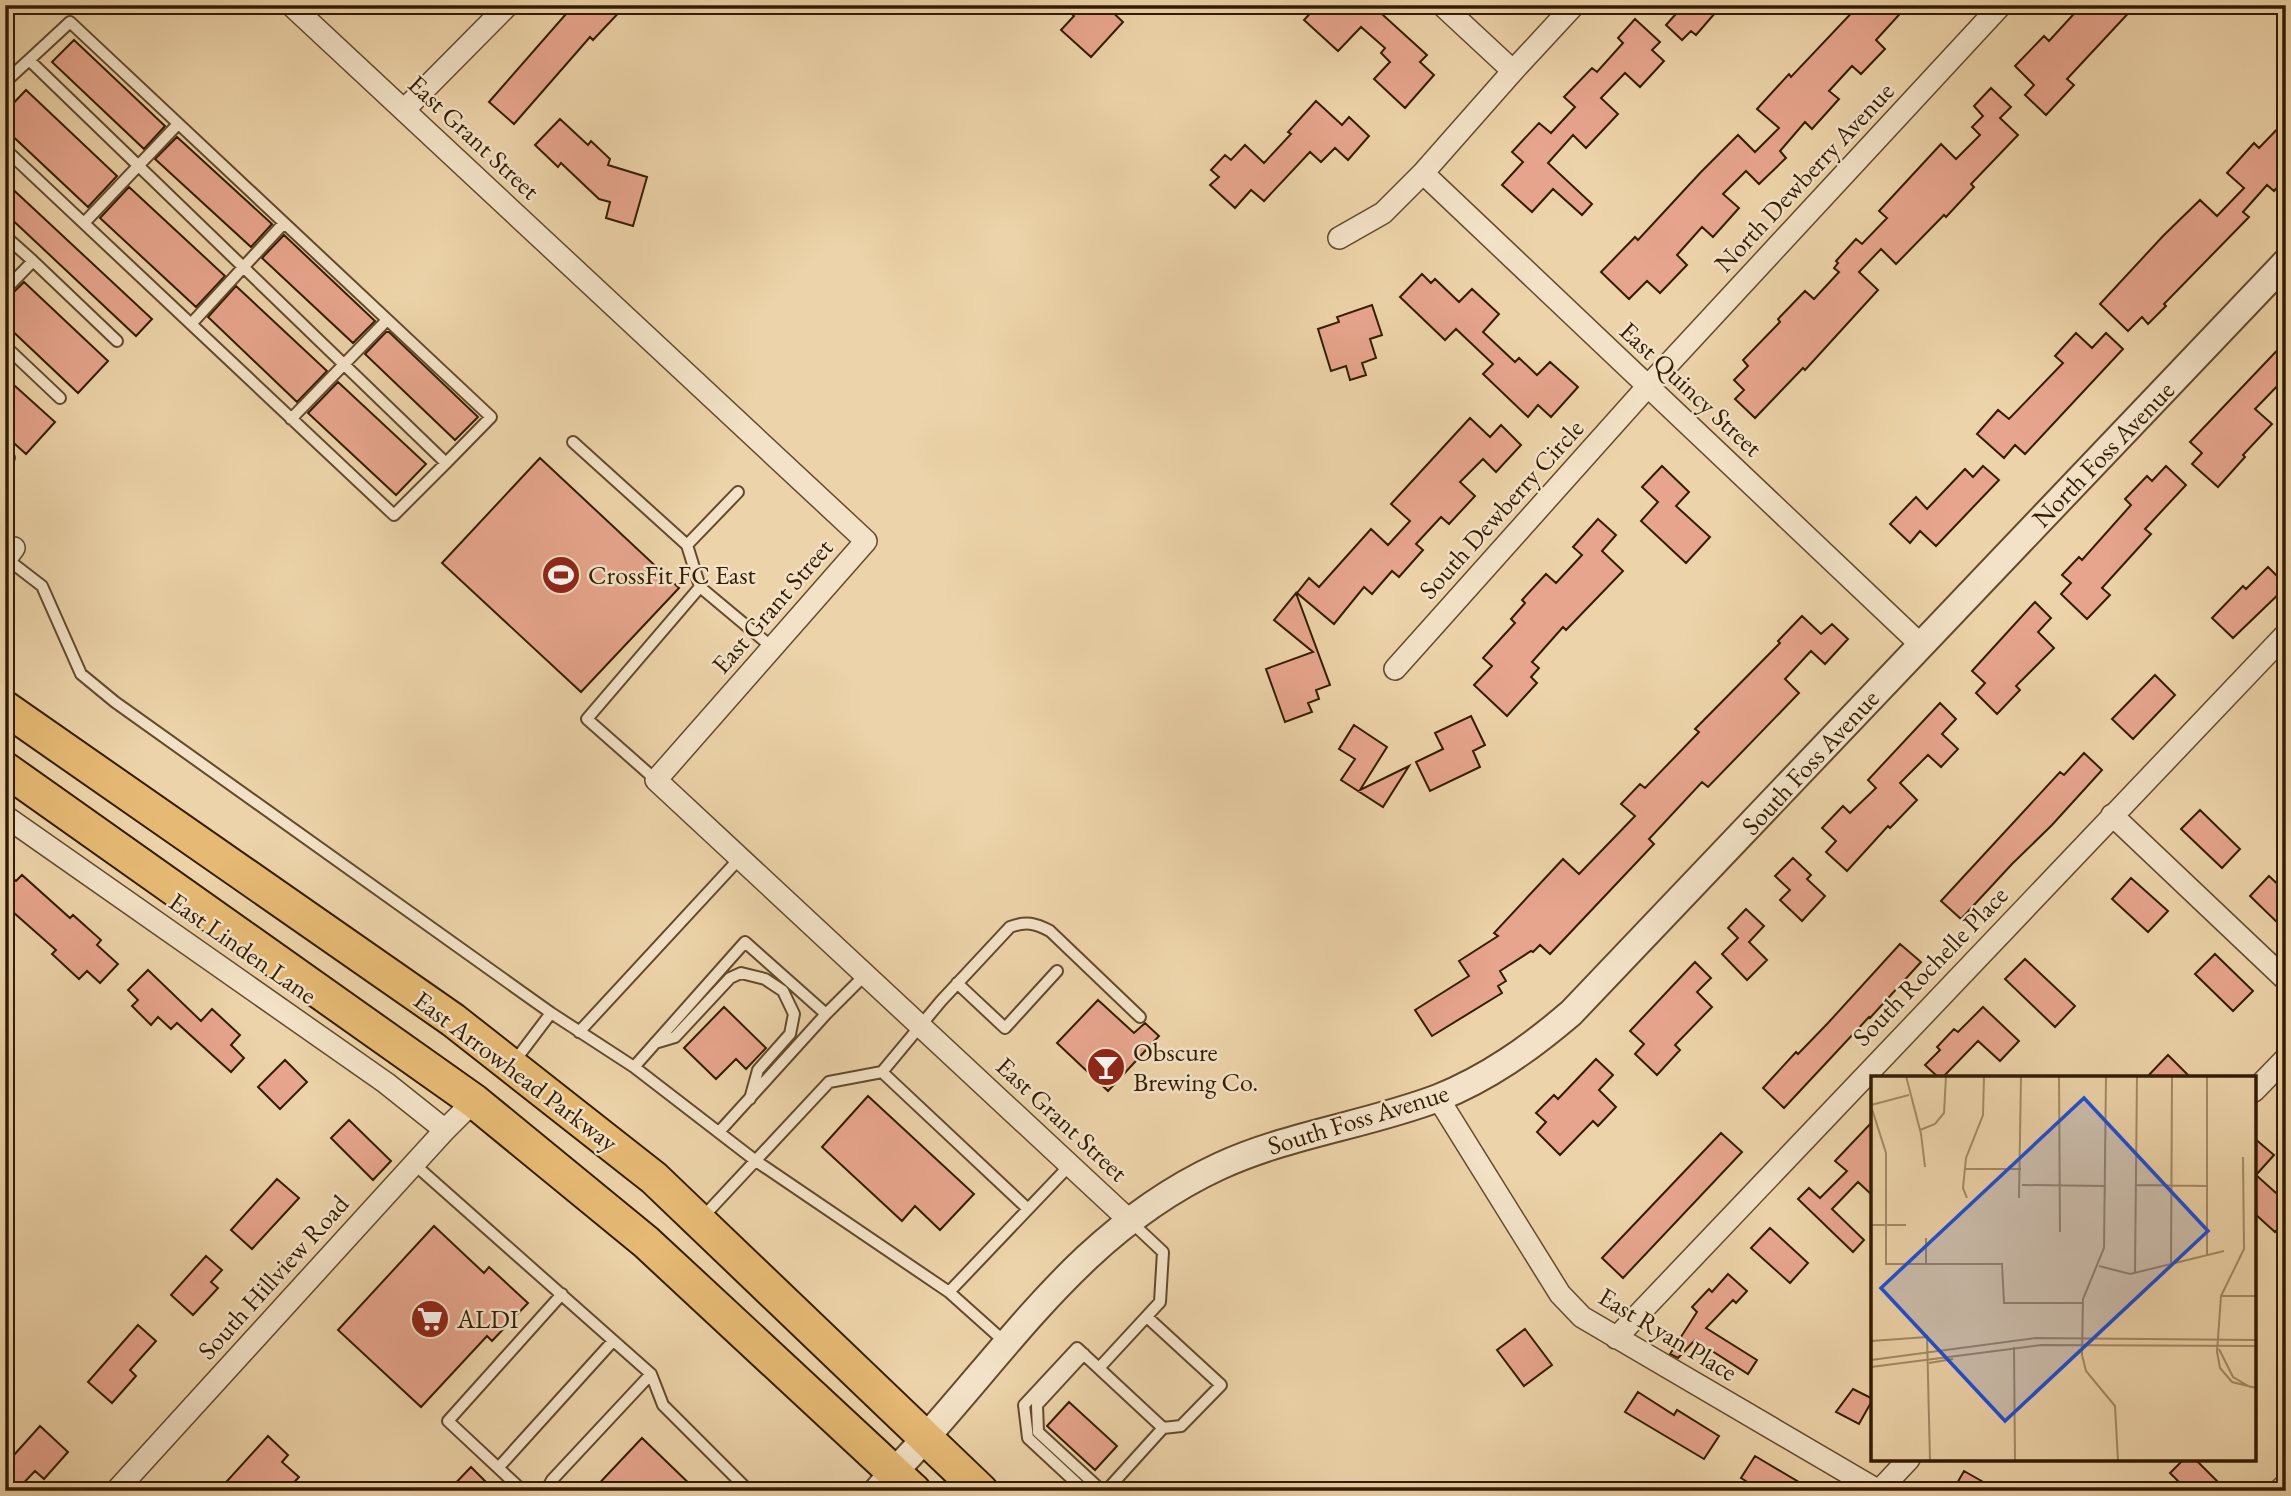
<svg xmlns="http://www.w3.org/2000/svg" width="2291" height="1496" viewBox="0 0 2291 1496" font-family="'EB Garamond',serif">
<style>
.building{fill:#e7a58d;stroke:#331c01;stroke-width:2}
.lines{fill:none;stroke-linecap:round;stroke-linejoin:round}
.service-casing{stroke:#624a2b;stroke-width:14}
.minor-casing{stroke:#624a2b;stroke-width:24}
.tertiary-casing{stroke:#624a2b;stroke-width:30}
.primary-casing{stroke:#331c01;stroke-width:37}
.service{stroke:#f3e2c7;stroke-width:10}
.minor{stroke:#f3e2c7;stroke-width:21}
.tertiary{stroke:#f3e2c7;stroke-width:26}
.primary{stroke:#e6ba74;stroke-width:33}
.labels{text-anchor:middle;stroke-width:5;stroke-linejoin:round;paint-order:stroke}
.street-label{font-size:26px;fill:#331c01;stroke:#f3e2c7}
.poi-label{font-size:26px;fill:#331c01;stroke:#f3e2c7;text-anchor:start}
.inset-road{fill:none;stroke:#a38a66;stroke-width:2}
.view{fill:#1d4ed8;fill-opacity:0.15;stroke:#1d4ed8;stroke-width:3.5}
.inset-edge{fill:none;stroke:#331c01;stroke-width:3.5}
</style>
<rect width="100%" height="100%" fill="#edd3a9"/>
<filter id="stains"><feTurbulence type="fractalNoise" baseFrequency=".00286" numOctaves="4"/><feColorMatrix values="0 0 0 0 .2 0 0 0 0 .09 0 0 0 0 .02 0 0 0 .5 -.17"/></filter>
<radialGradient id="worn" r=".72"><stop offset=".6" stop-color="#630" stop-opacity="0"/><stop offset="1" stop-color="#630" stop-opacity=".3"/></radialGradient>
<path class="building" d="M557 5H626L593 40 590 37 514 124 489 102 566 14Z
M1062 5H1105L1123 22 1091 57 1061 30 1074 16Z
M1318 5H1372L1427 55 1420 62 1434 75 1405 108 1374 79 1390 62 1381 53 1385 48 1361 27 1338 51 1304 20Z
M1684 5H1722L1696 35 1691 31 1682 40 1666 25Z
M1859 5H1908L1876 40 1885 49 1861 74 1852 66 1829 91 1839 99 1812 129 1805 122 1780 151 1786 158 1759 184 1746 171 1723 194 1739 208 1713 237 1702 227 1677 255 1687 265 1660 293 1647 281 1629 299 1601 272 1635 237 1638 240 1701 172 1738 135 1755 152 1779 128 1757 109 1789 74 1791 77Z
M2082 5H2136L2067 79 2074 85 2046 115 2025 95 2034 85 2015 66 2044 36 2049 41Z
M1635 19 1660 42 1652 50 1664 61 1640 87 1625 73 1601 98 1618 114 1586 148 1573 135 1548 163 1592 204 1582 215 1553 189 1532 212 1502 185 1523 162 1512 152 1539 123 1551 133 1575 107 1564 97 1592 68 1597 72 1623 43 1618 38Z
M74 40 165 126 144 149 52 62Z
M1991 88 2011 107 2000 118 2018 135 1971 184 1974 187 1946 217 1944 215 1896 264 1881 249 1859 272 1878 290 1805 370 1803 368 1755 418 1735 399 1744 390 1734 380 1748 366 1743 360 1780 322 1778 319 1805 291 1814 299 1839 272 1834 268 1838 263 1836 261 1856 239 1862 244 1887 218 1879 211 1941 144 1956 159 1980 135 1972 127 1983 116 1974 106Z
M26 90 117 176 88 207 5 129V112Z
M1316 101 1342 125 1349 117 1369 136 1348 160 1335 148 1321 162 1310 152 1264 201 1251 190 1235 208 1210 185 1219 177 1211 170 1225 155 1231 160 1245 145 1264 163 1291 134 1288 132Z
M560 119 588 145 591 141 610 159 608 165 647 177 633 226 606 218 610 202 599 199 561 163 558 167 535 145Z
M2286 120V178L2274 191 2267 185 2243 212 2249 217 2164 304 2166 306 2148 324 2142 317 2128 331 2100 304 2163 236 2200 200 2217 216 2244 188 2227 173 2254 143 2259 148Z
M177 137 272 224 251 247 155 159Z
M5 182 152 319 136 336 5 213Z
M129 187 225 276 196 307 100 218Z
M284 235 375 321 353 343 262 258Z
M1422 274 1431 283 1435 279 1459 302 1472 289 1499 314 1483 332 1515 362 1519 358 1537 375 1550 362 1578 387 1551 417 1538 405 1528 417 1483 374 1493 364 1456 329 1445 340 1400 297Z
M24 282 108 361 78 393 5 324V298L11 295Z
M236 286 327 371 297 402 208 317Z
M1372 305 1382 335 1370 339 1376 358 1362 363 1366 375 1350 380 1346 366 1331 371 1318 329 1339 322 1337 317Z
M386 332H389L478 417 455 440 365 354Z
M2076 333 2092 348 2106 333 2123 349 2025 454 2015 445 2004 458 1977 434 1998 410 2009 419 2063 363 2055 356Z
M2286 341V377L2255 409 2272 424 2243 455 2245 457 2218 487 2192 464 2202 453 2190 442Z
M5 377 55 422 26 454 5 435Z
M338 382 426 464 396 495 308 413Z
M1470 418 1490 437 1501 425 1521 445 1496 472 1483 459 1460 482 1475 496 1449 524 1441 517 1416 544 1423 550 1399 577 1392 571 1372 594 1364 587 1334 624 1297 593 1309 578 1319 587 1371 529 1388 545 1410 521 1391 504Z
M540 458 679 588 581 692 442 563Z
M1662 466 1689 492 1676 506 1710 537 1686 563 1641 521 1658 502 1642 487Z
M1983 466 1999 480 1936 546 1920 531 1910 543 1890 524 1916 497 1927 509 1965 469 1973 477Z
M2166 466 2186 485 2145 529 2151 534 2102 588 2110 595 2087 619 2061 594 2071 583 2062 575 2079 557 2082 560 2131 505 2125 499 2147 476 2152 481Z
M1598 519 1616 535 1602 551 1623 571 1566 630 1563 627 1532 662 1539 668 1531 677 1537 683 1507 716 1474 685 1492 666 1483 658 1515 623 1511 619 1525 603 1522 600 1546 574 1556 583 1582 555 1573 547Z
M2268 567 2286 585V587L2233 638 2212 618 2243 586 2246 589Z
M1296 593 1330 685 1316 690 1319 699 1308 703 1312 712 1285 722 1266 669 1313 652 1274 620Z
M2035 602 2051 618 2038 632 2054 648 2016 686 2020 690 1997 714 1976 693 1985 683 1972 671Z
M1802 616 1821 634 1832 624 1848 639 1825 664 1811 651 1785 679 1799 693 1708 787 1702 782 1649 839 1654 844 1550 954 1540 945 1533 952 1531 951 1500 971 1506 981 1498 986 1502 993 1432 1036 1415 1010 1469 976 1459 961 1498 936 1494 933 1563 859 1579 874 1635 816 1621 804 1640 784 1645 788 1699 732 1695 729 1780 643 1778 641Z
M2155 675 2175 695 2133 739 2112 719Z
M1940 703 1956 719 1942 734 1958 749 1941 767 1928 755 1900 783 1917 800 1890 828 1888 826 1847 871 1826 852 1836 841 1822 828 1843 806 1850 813 1876 788 1868 780Z
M1471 716 1485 745 1473 751 1480 767 1430 791 1416 762 1443 749 1435 733Z
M1354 725 1387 747 1360 790 1409 766 1383 807 1341 780 1355 759 1339 749Z
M2084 753 2102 770 2052 825 2012 864 1961 919 1941 901 2060 772 2064 775Z
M2200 810 2240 849 2222 868 2181 829Z
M1793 858 1811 875 1807 879 1825 896 1802 921 1780 900 1790 890 1775 876Z
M5 872 16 881 22 875 70 918 73 915 101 940 97 945 118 964 100 983 87 971 79 979 52 954 56 950 5 905Z
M2269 876 2286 892V931L2250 896Z
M2131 878 2168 911 2148 932 2112 899Z
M1746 909 1764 926 1749 942 1767 960 1747 980 1722 954 1738 938 1728 928Z
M1900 944 1921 962 1870 1018 1869 1017 1784 1108 1763 1088 1796 1052 1798 1054 1828 1023Z
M2215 954 2253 991 2233 1011 2195 974Z
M2025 959 2075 1006 2055 1027 2005 979Z
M1695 962 1711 978 1697 992 1712 1007 1675 1045 1680 1050 1657 1075 1635 1054 1644 1044 1630 1031Z
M148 970 201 1021 212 1009 240 1035 231 1045 244 1058 231 1072 177 1023 171 1029 158 1017 151 1025 132 1006 138 1000 128 990Z
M1098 1000 1134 1033 1145 1023 1159 1036 1108 1091 1057 1043Z
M724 1007 766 1048 746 1069 736 1059 716 1079 684 1048Z
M1983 1007 2019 1041 2000 1061 1978 1041 1942 1078H1939L1925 1065 1940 1050 1937 1047 1954 1029 1958 1032Z
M2168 1055 2191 1078H2146Z
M1596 1059 1613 1075 1599 1090 1616 1107 1598 1126 1593 1121 1560 1155 1537 1132 1546 1122 1536 1113 1554 1095 1558 1099Z
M285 1060 307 1082 280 1109 258 1087Z
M868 1096 974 1194 940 1230 915 1206 902 1221 822 1147Z
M349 1120 391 1161 373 1180 331 1138Z
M1873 1121V1196L1858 1182 1832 1209 1864 1240 1853 1252 1798 1199 1809 1188 1820 1198 1847 1171 1835 1161Z
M1721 1133 1742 1152 1623 1278 1602 1258Z
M2254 1138 2274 1155 2256 1175 2286 1202V1220L2275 1232 2254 1213Z
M277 1179 299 1198 252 1249 231 1230Z
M434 1226 484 1273 489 1267 528 1303 492 1341 487 1336 421 1407 338 1330Z
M1770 1228 1808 1263 1790 1283 1751 1248Z
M206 1256 222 1270 211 1282 218 1288 193 1315 171 1295Z
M1728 1274 1747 1291 1736 1303 1733 1300 1706 1328 1757 1360 1748 1374 1695 1340 1678 1358 1670 1354 1697 1312 1692 1307 1709 1289 1712 1292Z
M138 1325 156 1341 130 1370 136 1376 112 1403 88 1382Z
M1525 1329 1552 1365 1524 1386 1497 1350Z
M1853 1389 1873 1399 1859 1424 1836 1412Z
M1638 1392 1674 1415 1677 1410 1719 1436 1704 1459 1625 1412Z
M1069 1402 1117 1446 1095 1470 1047 1426Z
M40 1426 68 1452 44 1479 35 1471 16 1491H12L5 1485V1465Z
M268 1436 288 1455 282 1462 299 1477 286 1491H218Z
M642 1438 697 1491H592Z
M1755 1456 1814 1491H1762L1741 1478Z
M2184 1459H2195L2227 1491H2188L2170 1473Z
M471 1467 495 1491H448Z
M1964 1471 1999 1491H1967L1956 1485Z"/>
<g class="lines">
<defs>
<path id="service" d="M29 60 70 22 491 417 446 463
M5 82 29 60 446 463 394 515 5 149
M84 223 178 124
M5 236 33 261 5 290
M33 261 117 341
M191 324 284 223
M5 346 60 398
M291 419 387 320
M573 442 687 545 738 492
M5 455 9 458
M687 545 700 587
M7 559 42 586 81 674 115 702 551 1013
M656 780 587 719 700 587 773 648
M957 983 1005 1028 1057 971
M579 1032 740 858
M655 1043 675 1037 730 978 741 973 765 979 783 991 794 1014 790 1034 758 1070 750 1099
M514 1062 551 1013 634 1067 756 1161 949 1292 1006 1343
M634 1067 745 942 826 1014
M882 1072 1028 1209
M719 1132 826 1014 866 974
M414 1164 651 1374 663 1405 747 1489 745 1491
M702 1218 829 1082 882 1072 941 1001 1010 927C1026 921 1035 923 1050 931L1140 1017
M949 1292 1070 1165
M1084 1354 1037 1405 1038 1432 1102 1491
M1099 1368 1160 1302 1163 1252 1130 1221
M499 1467 613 1341
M523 1491 448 1421 562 1294
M546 1491 552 1480 651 1374
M1085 1491 1028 1438 1024 1405 1077 1348 1163 1428
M1106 1491 1163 1428 1181 1426 1221 1385 1147 1317"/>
<path id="minor" d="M291 5 866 541 656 780 1130 1221
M1442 5 1513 71
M404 110 508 5
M1423 173 1921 645
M1339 238 1383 213 1423 173 1513 71 1574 5
M5 560 14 548
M1395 669 1648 386 2001 5
M2112 815 2286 980
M5 816 386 1083 445 1130
M2254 1091 2286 1058
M1438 1098 1560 1294 1582 1317 1879 1491
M1616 1338 2286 634
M116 1491 445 1130 474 1101
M1879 1491 1909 1459
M2279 1491 2286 1484"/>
<path id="tertiary" d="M877 1491C893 1472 911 1455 927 1436 1019 1333 1090 1226 1220 1166 1290 1134 1367 1125 1438 1098 1488 1078 1530 1048 1571 1013L2286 262"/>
<path id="primary" d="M5 708 453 1020 654 1178 981 1491
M5 769 474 1101 646 1242 914 1491"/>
</defs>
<use href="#service" class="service-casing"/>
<use href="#minor" class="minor-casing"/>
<use href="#tertiary" class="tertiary-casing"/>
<use href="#primary" class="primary-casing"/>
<use href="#service" class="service"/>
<use href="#minor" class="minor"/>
<use href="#tertiary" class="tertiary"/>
<use href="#primary" class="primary"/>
</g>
<defs>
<symbol id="stadium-disc" viewBox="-11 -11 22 22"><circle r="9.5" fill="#8f2418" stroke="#f3e2c7"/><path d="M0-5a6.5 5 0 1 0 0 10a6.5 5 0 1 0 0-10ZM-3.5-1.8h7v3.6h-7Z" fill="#fff"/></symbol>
<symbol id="bar-disc" viewBox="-11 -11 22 22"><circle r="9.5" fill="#8f2418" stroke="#f3e2c7"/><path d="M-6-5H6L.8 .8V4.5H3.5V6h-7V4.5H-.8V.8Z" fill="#fff"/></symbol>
<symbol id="supermarket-disc" viewBox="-11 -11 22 22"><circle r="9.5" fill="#8f2418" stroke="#f3e2c7"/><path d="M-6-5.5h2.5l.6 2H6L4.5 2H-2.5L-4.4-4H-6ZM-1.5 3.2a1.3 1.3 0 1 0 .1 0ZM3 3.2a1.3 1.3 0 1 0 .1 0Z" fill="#fff"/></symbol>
</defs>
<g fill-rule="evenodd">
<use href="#stadium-disc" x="539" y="553" width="44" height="44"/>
<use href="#bar-disc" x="1084" y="1045" width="44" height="44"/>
<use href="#supermarket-disc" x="408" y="1297" width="44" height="44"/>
</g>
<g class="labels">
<g class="street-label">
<text transform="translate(474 137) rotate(43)" y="9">East Grant Street</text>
<text transform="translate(1804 177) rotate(-47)" y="9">North Dewberry Avenue</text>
<text transform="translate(1691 389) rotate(43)" y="9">East Quincy Street</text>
<text transform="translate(2103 454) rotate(-46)" y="9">North Foss Avenue</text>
<text transform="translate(1501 509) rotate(-48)" y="9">South Dewberry Circle</text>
<text transform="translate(772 606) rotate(-49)" y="9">East Grant Street</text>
<text transform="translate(1810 762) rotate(-47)" y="9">South Foss Avenue</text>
<text transform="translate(243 948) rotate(35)" y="9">East Linden Lane</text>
<text transform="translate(1930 966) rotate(-46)" y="9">South Rochelle Place</text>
<text transform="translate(516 1071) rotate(37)" y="9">East Arrowhead Parkway</text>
<text transform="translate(1062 1119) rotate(43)" y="9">East Grant Street</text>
<text transform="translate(1358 1119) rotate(-17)" y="9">South Foss Avenue</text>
<text transform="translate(273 1277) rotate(-48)" y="9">South Hillview Road</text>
<text transform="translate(1668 1334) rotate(31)" y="9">East Ryan Place</text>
</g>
<g class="poi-label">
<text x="588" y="584">CrossFit FC East</text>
<text x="1133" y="1061">Obscure<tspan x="1133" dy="30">Brewing Co.</tspan></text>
<text x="457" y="1328">ALDI</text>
</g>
</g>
<g transform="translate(1871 1076)">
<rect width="385" height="385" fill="#edd3a9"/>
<path class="inset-road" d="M35 0 50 58 54 91M188 0 189 156M235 0 233 172 212 223 211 279 215 295 244 330 247 385M0 29 38 19M0 30 15 77V188H131L133 227H211M49 54 64 48 73 37 75 0M372 81 373 173 350 220 346 276 349 292 361 306 385 312M94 93H150M151 109 234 110M265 109 336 110M96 122 92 112 95 82 112 39 113 0M148 122 150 0M0 149H35M336 180V0M55 188V162M300 189 301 0M228 190 259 198 353 175M264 197 266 0M350 220H385M56 259 59 385M0 265 56 261M143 271 144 385M348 273 362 301 379 311M0 284 165 262 385 264M58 287 82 283M0 291 170 269 385 270"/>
<path class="view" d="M213 22 337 155 134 345 10 212Z"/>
<rect width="385" height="385" class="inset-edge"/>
</g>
<rect width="2291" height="1496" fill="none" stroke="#edd3a9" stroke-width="28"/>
<rect x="7" y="7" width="2277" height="1482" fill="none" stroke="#331c01" stroke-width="3.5"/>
<rect x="14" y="14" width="2263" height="1468" fill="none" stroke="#331c01" stroke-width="2"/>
<rect width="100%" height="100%" filter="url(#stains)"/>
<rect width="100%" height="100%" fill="url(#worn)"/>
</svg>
